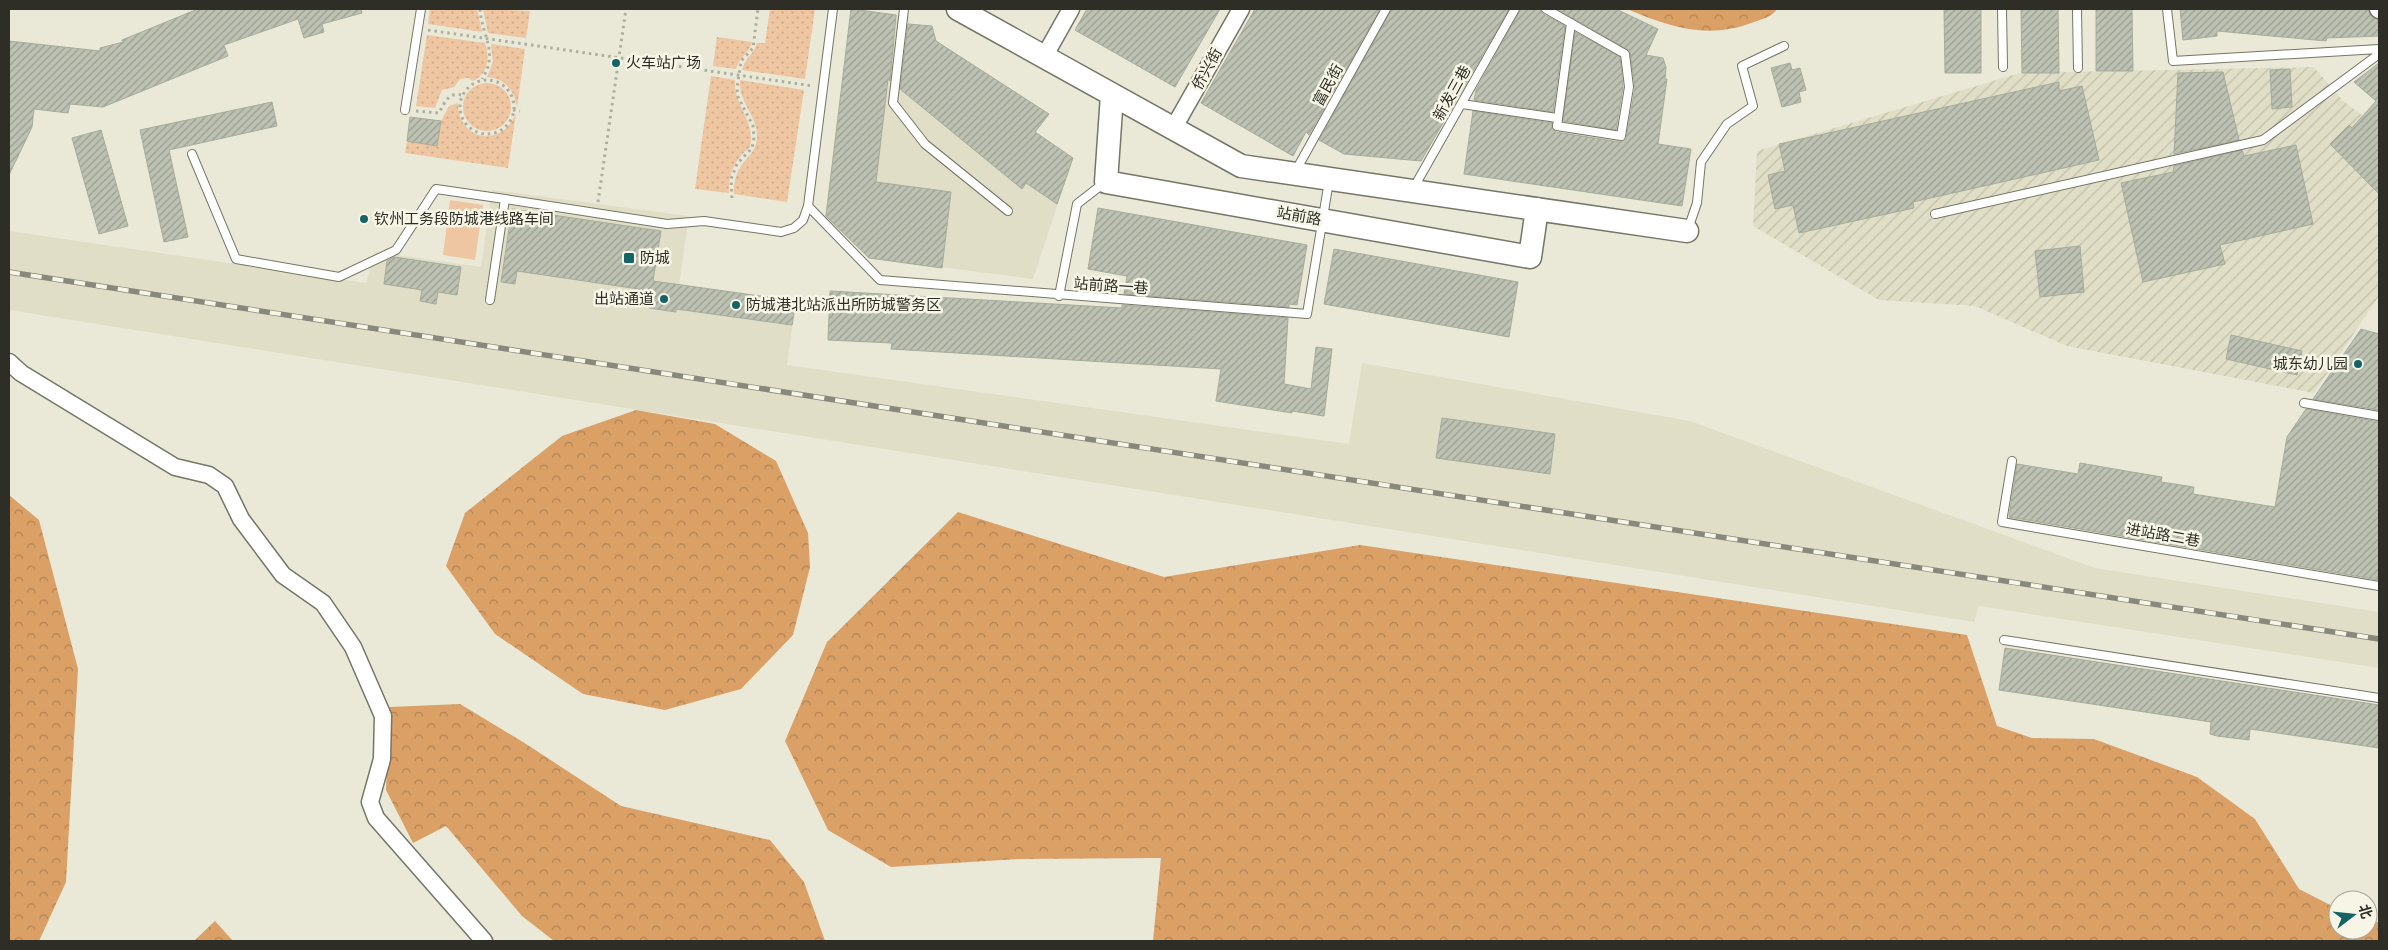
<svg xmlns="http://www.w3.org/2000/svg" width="2388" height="950" viewBox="0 0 2388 950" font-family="Overpass,'Noto Sans SC',sans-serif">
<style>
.built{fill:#e0dec6}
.industrial{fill:url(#industrial-furrows)}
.grass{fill:url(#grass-dots)}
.forest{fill:url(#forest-crowns)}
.park{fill:#eec6a1}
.building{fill:url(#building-hatch);stroke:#a7ab9c}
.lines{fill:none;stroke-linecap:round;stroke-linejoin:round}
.lane-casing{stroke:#767566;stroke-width:10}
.street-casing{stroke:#767566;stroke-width:19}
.secondary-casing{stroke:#767566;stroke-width:25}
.path{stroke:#aeaea0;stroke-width:3;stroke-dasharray:2.5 4;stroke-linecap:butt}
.lane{stroke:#fff;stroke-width:8}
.street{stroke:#fff;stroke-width:16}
.secondary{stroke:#fff;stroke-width:22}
.rail-casing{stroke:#89887c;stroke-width:5.5}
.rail{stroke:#f7f6e6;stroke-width:4;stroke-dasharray:11;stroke-linecap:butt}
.poi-dot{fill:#156465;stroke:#f7f6e6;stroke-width:2}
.labels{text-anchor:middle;stroke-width:5;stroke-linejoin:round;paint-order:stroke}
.poi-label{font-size:15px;fill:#2e2e27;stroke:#f7f6e6;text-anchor:start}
.street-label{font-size:15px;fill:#2e2e27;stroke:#f7f6e6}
</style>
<defs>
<pattern id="industrial-furrows" width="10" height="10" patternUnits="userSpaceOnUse" patternTransform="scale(1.25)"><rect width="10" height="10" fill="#e0dec6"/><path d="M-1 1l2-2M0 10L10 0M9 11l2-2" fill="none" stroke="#c0bfaa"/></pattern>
<pattern id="grass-dots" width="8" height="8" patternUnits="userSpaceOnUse" patternTransform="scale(1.25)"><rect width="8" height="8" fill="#eec6a1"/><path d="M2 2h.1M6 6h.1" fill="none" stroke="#ccaa8b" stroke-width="1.8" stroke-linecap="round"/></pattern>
<pattern id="forest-crowns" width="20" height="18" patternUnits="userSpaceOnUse" patternTransform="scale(1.25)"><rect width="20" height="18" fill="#daa066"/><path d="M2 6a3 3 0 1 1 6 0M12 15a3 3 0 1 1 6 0" fill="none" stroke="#b18354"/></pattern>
<pattern id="building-hatch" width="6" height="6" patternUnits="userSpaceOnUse" patternTransform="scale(1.25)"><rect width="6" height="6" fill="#bdc2b3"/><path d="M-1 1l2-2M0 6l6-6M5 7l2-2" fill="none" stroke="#9a9e92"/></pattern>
</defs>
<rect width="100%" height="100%" fill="#eae9d8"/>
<path class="built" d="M851 9 908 16 910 24 932 26 936 41 1049 114 1036 132 1073 158 1033 279 869 258 825 217Z
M492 190 689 216 679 285 796 301 787 365 1349 444 1362 363 1690 421 2095 568 2379 612V668L1979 606 1974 622 9 310V231L366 283 375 252 481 267Z"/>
<path class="industrial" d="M2314 67 2342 100 2379 128V296L2314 393 2067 346 1975 306 1879 300 1753 226 1757 151 2020 73Z"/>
<path class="grass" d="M430 9H477L482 32 428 24Z
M483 9 530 11 526 38 488 33Z
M770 9H815L805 79 742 70C744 59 754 54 757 43H765Z
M427 35 485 43C490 58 488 74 473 81L468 78 460 79 454 87 442 90 435 108 416 106Z
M717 37 752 42C749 54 739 57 736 69L713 66Z
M491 44 525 49 517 108C515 91 505 78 487 77L493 62Z
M711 76 735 80C733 105 756 121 750 147 734 160 728 174 729 193L695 189Z
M740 80 804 90 787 202 734 194C733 160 755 160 757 139 759 117 738 103 740 80Z
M463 107a24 24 0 1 1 48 0a24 24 0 1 1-48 0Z
M458 103C458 141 502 149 516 113L508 168 405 153 407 141 437 145 441 121 449 106Z"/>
<path class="forest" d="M1627 9H1777C1772 17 1762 19 1754 22 1709 40 1669 27 1627 9Z
M636 410 715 424 776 461 808 533 810 567 793 635 741 689 665 710 583 694 495 634 446 566 465 513 562 436Z
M9 495 39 520 78 669 66 882 39 941H9Z
M958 512 1164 577 1360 545 1967 635 1997 726 2032 738 2094 739 2197 777 2255 819 2299 889 2338 909V930H2368V921L2379 922V941H1153L1161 858 1018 859 891 867 828 830 785 741 827 642Z
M460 704 523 742 621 806 770 840 804 882 825 941H554L522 916 446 826 413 843 386 790 390 707Z
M215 921 233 941H194Z"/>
<path class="park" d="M450 200 483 205 475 260 443 255Z"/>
<path class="building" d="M198 9H361L362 13 322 24 324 32 304 38 298 19 224 45 228 56 103 107 70 104 68 113 34 109 32 127 9 175V41L100 51V48L123 42 122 40Z
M851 9 896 15 890 81 888 79 876 182 951 192 942 268 869 258 826 216Z
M1087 9H1220L1175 87 1075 30Z
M1255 9H1380L1309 135 1306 132 1293 156 1201 103Z
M1392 9H1509L1421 161 1344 154 1319 140Z
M1521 9H1540L1543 14 1565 26 1553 112 1474 100 1476 90Z
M1557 9H1616L1658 29 1646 55 1663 58 1666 67 1665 79H1667L1658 144 1691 149 1682 206 1464 174 1473 111 1552 123V129L1556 132 1620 142 1626 139 1635 88 1630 51Z
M1944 9H1981V73H1945Z
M2021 9H2058L2059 73H2022Z
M2096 9H2132L2133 71H2096Z
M2180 9H2368L2372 17 2379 20V36L2327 38 2326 41 2217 31V36L2183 40Z
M908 24 932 26 936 41 1049 114 1035 132 1073 158 1057 204 1026 183 1022 189 900 89Z
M1575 32 1620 57 1623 87 1616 130 1563 121Z
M1790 63 1792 70 1800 68 1806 90 1799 92 1801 102 1782 107 1771 68Z
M2379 63V194L2330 144 2349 125 2352 128 2376 101 2354 82Z
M2290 69 2292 107 2272 109 2270 70Z
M2223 72 2239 140 2174 154 2178 73Z
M2059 82V91L2082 86 2099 160 1913 202 1914 208 1799 233 1793 205 1775 209 1768 175 1785 171 1779 144Z
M272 102 277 126 169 150 188 237 164 242 140 130Z
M410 117 441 121 437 146 407 141Z
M101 130 128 226 99 234 72 138Z
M2296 145 2313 224 2220 245 2225 264 2143 282 2121 183 2173 172 2174 166 2242 150 2244 156Z
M1098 208 1307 245 1297 305 1289 304V307L1124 294 1127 276 1088 269Z
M512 209 661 231 653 281 796 301 792 325 676 309V312L649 308 652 291 517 271 515 284 501 282Z
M2080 246 2084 292 2040 297 2035 251Z
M1334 249 1518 282 1509 337 1324 304Z
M394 257 461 267 457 295 438 292 436 304 420 301 422 290 384 284 387 261Z
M830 291 1122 308V305L1288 318 1284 384 1311 389 1316 347 1332 349 1324 416 1292 411V413L1216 401 1221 369 891 349 892 343 828 340Z
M2361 329 2379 334V410L2313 399Z
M2231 335 2302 351 2297 375 2226 359Z
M2306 409 2379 422V580L2009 517 2017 464 2078 474 2080 463 2126 471 2162 477 2161 482 2194 487 2193 494 2275 507 2287 437Z
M1442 418 1555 434 1550 474 1436 458Z
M2005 648 2379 705V748L2250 729 2249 740 2217 736 2210 734 2211 722 1999 690Z"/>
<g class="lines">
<defs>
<path id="lane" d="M904 9 893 103 925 144 1008 211
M1546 9 1625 54 1629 87 1621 136 1557 126 1571 23
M2002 9 2003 67
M2077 9 2078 68
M2167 9 2173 61 2379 49
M1462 104 1557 118
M405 110 421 9
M192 154 236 259 339 277 396 250 436 189 505 199
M1295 172 1386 9
M1413 189 1515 9
M808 206 880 280 1307 314 1329 181
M1935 214 2263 140 2379 54
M1688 229 1697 203 1701 162 1727 124 1753 106 1742 66 1784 46
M1059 296 1077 204 1104 183
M490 300 505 199 667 224 704 221 781 232 794 228 803 220 808 206 833 9
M2304 403 2379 416
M2012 461 2002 522 2379 586
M2004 640 2379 698"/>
<path id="street" d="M2378 9 2379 10
M1044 57 1071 9
M1173 129 1241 9
M9 362 21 373 175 467 209 475 225 486 241 519 283 575 323 603 353 647 383 716 382 759 370 802 376 818 484 941"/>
<path id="secondary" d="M958 9 1241 166 1687 231
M1112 95 1106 182 1530 257 1537 209"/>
</defs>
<use href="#lane" class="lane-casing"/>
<use href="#street" class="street-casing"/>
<use href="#secondary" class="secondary-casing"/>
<path class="path" d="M480 9C482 37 499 52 482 79
M428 30 813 86
M460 107a27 27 0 1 1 54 0a27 27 0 1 1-54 0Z
M513 110 520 111
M416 111 439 113C445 102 448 92 463 95
M732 198 731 179 737 164 752 148 754 138 753 126 738 97 737 88 741 61 753 48 758 9
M598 202 626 9"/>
<use href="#lane" class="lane"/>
<use href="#street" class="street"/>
<use href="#secondary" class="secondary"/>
<defs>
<path id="rail" d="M9 272 2379 639"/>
</defs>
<use href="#rail" class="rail-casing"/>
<use href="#rail" class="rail"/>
</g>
<g class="poi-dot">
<circle cx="616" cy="63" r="5"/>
<circle cx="364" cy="219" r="5"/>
<rect x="623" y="252" width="12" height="12" rx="2.5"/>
<circle cx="664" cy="299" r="5"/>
<circle cx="736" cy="305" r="5"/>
<circle cx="2358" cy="364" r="5"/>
</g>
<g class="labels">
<g class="poi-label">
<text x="626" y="68">火车站广场</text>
<text x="374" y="224">钦州工务段防城港线路车间</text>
<text x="640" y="263">防城</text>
<text x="654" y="304" text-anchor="end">出站通道</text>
<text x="746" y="310">防城港北站派出所防城警务区</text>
<text x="2348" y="369" text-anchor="end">城东幼儿园</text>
</g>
<g class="street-label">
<text transform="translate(1207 69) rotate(-61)" y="5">侨兴街</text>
<text transform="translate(1328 85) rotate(-61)" y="5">富民街</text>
<text transform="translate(1452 93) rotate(-61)" y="5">新发三巷</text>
<text transform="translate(1299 216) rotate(10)" y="5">站前路</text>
<text transform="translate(1111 286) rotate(4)" y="5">站前路一巷</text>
<text transform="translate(2163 535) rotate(10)" y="5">进站路二巷</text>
</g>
</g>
<rect width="2388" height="950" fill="none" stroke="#2e2e27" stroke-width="20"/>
<g transform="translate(2353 915) rotate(74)"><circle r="24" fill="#f7f6e6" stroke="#a7a69a"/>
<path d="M0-4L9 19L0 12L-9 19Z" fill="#156465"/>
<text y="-8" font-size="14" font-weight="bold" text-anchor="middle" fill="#2e2e27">北</text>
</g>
</svg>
